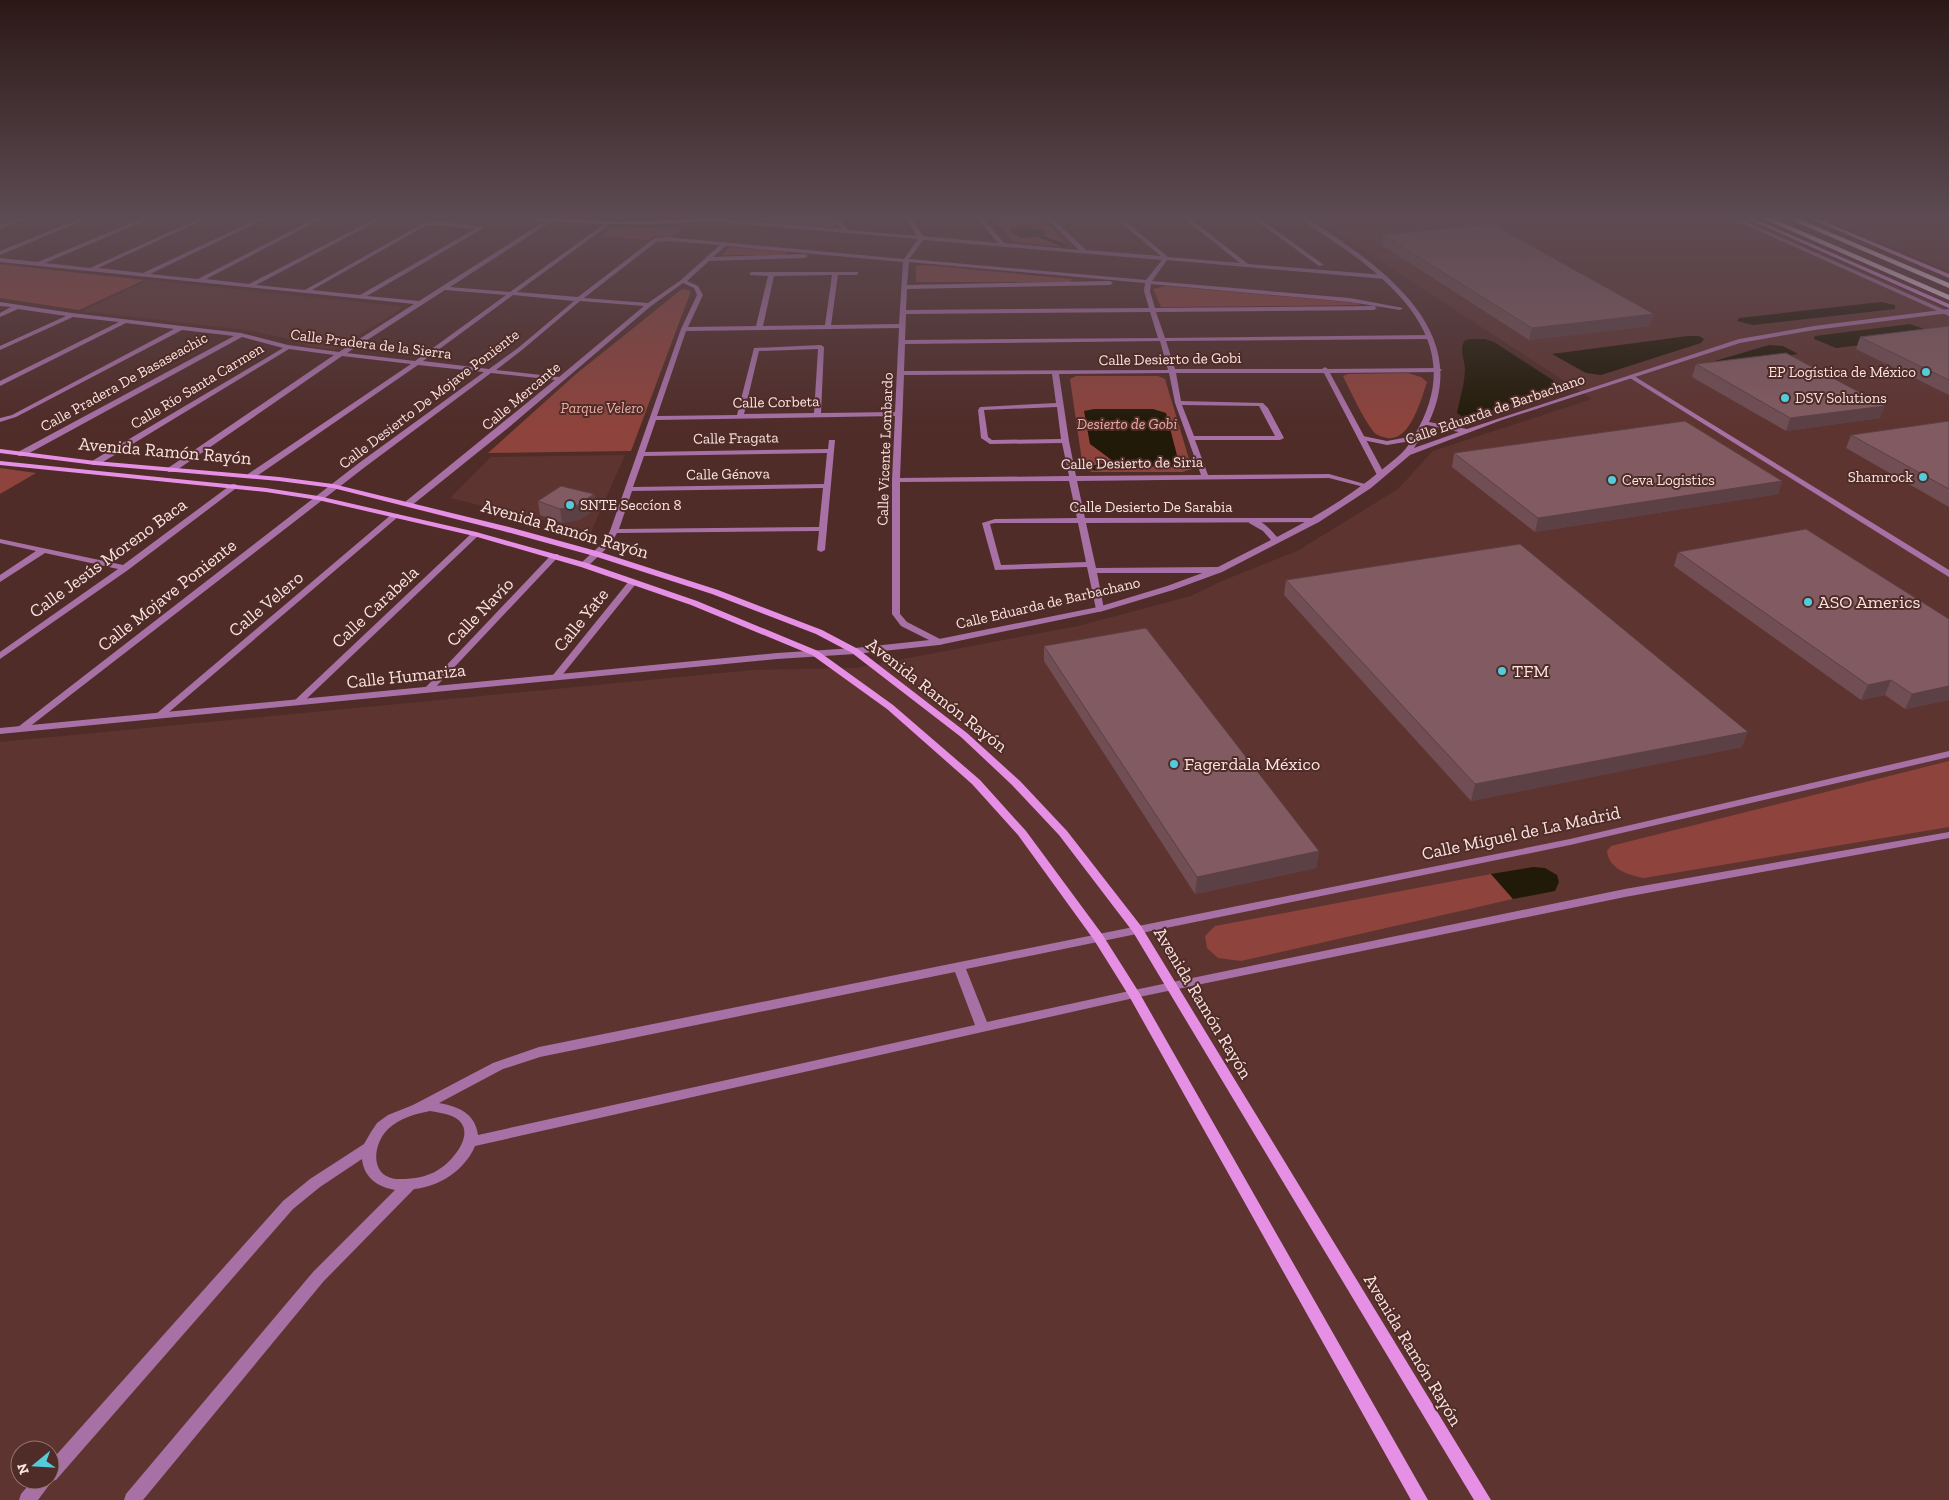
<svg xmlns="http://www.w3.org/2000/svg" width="1949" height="1500" viewBox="0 0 1949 1500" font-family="'Zilla Slab',serif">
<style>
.built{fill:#5e3430;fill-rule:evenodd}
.green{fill:#8e433c}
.water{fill:#211a08}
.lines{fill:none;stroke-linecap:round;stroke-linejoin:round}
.minor{fill:#a771a6;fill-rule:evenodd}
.tertiary{fill:#a771a6;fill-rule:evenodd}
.secondary{fill:#e590e5;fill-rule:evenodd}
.trunk{fill:#fad9fa;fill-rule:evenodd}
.wall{fill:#704e54}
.shaded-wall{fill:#5b4045}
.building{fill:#825b62;stroke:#5b4045}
.poi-dot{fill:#53cbda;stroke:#4f2c28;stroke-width:2}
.labels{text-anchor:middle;stroke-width:4;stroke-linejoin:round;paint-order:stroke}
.far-street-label{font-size:15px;fill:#fbe3e0;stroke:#4f2c28}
.far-poi-label{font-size:15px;fill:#fbe3e0;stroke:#4f2c28;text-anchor:start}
.far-park-label{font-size:15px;font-style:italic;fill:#ecada4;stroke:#4f2c28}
.street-label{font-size:18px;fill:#fbe3e0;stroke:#4f2c28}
.poi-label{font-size:18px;fill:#fbe3e0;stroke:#4f2c28;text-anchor:start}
</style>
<rect width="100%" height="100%" fill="#4f2c28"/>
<path class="built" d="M1311 216H1738L1949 310V1500H0V742L753 670 856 668 1078 626 1191 596 1222 581 1299 550 1398 489 1433 451 1592 399ZM20 1450H50V1480H20Z
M1816 216H1949V271L1861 235Z
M148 280 399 306 401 309 335 350 311 347 285 338 247 330 82 311Z
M625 455 591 532 450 498 491 457Z"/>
<path class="green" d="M756 216H830L837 224 831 227 749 220 750 217Z
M990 216H1039L1068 245 1063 247 1014 242Z
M618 227 683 229 673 237 655 236 647 240 602 236 609 229Z
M729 247 788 252 785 255H722Z
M0 264 16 266 144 280 79 310 0 298Z
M925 265 1072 279 1070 282H916V266Z
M1166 286 1356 303 1360 305 1161 307 1153 289Z
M682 289 691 291 631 451 488 453 576 374Z
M1408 373 1421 377 1427 382C1421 400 1410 442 1387 438 1382 437 1376 435 1373 431 1361 415 1352 394 1343 376L1348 374Z
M1076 376H1158L1165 379 1192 469 1182 472H1092L1083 468 1070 379Z
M0 468 36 473 0 494Z
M1949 761V827L1644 878C1628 875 1609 869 1607 851L1611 846Z
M1491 874 1513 899 1241 961 1218 958 1207 948 1205 936 1215 926Z"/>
<path class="water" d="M1024 226 1045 231 1046 234 1044 236 1068 245 1063 247 1038 237 1020 238 1010 232 1011 229Z
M1881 302 1895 305V309L1753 325 1737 321 1739 318Z
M1910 324 1935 333 1934 336 1836 348 1814 339 1815 336Z
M1688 336H1699L1704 339 1701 343 1601 375 1586 373 1552 354Z
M1471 339H1485L1494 342 1565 388 1553 390 1475 416 1463 417 1457 413C1460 397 1465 384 1465 368 1464 358 1459 349 1465 340Z
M1769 345 1783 346 1798 354 1712 367 1708 363Z
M1094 409H1153L1166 413 1179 463 1173 467C1158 467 1141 465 1125 466 1109 467 1099 474 1083 468L1113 461 1090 444 1084 411Z
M1533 867 1545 868 1557 875 1559 882 1555 891 1513 899 1491 874Z"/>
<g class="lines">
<path class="minor" d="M24 216H32L0 229V225Z
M86 216H94L0 255V251Z
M148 216H156L45 263 90 268 205 216H212L98 268 143 273 264 216H271L150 274 198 279 320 216H327L206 279 249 284 373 220 357 216H369L381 219 256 285 305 290 422 224 437 221 482 227V229L367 296 419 301 553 216H560L450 287 510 292 607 222 610 224 609 225 517 292 578 297 655 238 667 237 904 259 918 239 708 221 707 220 710 218 841 229 833 216H839L847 230 917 236 905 216H911L923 236 998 243 975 216H981L1004 243 1079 250 1044 216H1050L1086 250 1161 256 1113 216H1119L1168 257 1240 263 1181 216H1187L1248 264 1385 275 1388 277 1385 279 1167 260 1152 281 1350 298 1403 308 1400 310 1350 302 1151 284 1150 291 1155 308 1374 306 1377 308 1374 310 1156 312 1165 338 1430 335 1433 337 1430 339 1166 341 1175 369H1322L1325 367 1328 369 1439 368 1442 370 1439 372 1330 373 1385 475 1381 477 1377 475 1324 373H1176L1181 401 1263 403 1268 408 1284 438 1280 440H1195L1208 475 1329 474 1372 486 1368 488 1329 478 1077 481 1085 518H1316L1320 520 1316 522 1086 523 1096 568 1219 567 1223 570 1219 573H1097L1104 609 1100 612 1096 609 1087 567 995 570 982 523 995 519 1077 518 1069 481 900 482V614L907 622 942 640 944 642 942 644 939 645 901 626 892 614V480L895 416 656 420 645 452 828 449 829 440H835L825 550 821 552 817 550 819 531 617 533 610 545 587 567H581V563L604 542 610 531 681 329 697 295 694 288 683 283 651 306 508 428 411 506H405V502L555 380 491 373 365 467 24 731H18L16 729 18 727 359 463 484 372 418 365 254 478H248V474L411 364 342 356 174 472H168V468L334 355 289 349 98 465H92V461L283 348 242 337 24 456H18V452L234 336 182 330 16 417 0 422V418L12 415 174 329 126 323 0 386V381L119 322 73 317 0 350V346L66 316 18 309 0 317V313L11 307 0 306V302L72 313 241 333 288 345 339 352 414 304 0 262V258L38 262ZM437 225 475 229 360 295 312 290 425 226ZM923 240 1162 260 1146 280 909 259ZM667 241 720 245 681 280 648 303 584 298 656 242ZM726 246 903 262 899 324 831 325 838 275H856L858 274V272H752L750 273V275L768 276 756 326 688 327 703 295 698 286 687 281 709 261 805 258 808 256 805 254 713 257ZM909 262 1145 283 1144 291 1149 308 906 310 907 289 1110 285 1113 283 1110 281 907 285ZM832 275 825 325 763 326 774 276ZM445 290 506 295 415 361 347 353ZM513 295 574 301 518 348 489 369 423 361ZM580 301 644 306 559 377 496 370 522 350ZM1150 312 1158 338 905 340 906 314ZM899 328 895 412 821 413 824 347 821 345 754 348 737 415 657 416 686 331ZM1160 341 1168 370 904 371 905 344ZM818 349 814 413 744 414 759 351ZM1169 373 1175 403 1201 475 1076 476 1069 441 1059 374ZM1052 374 1056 403 980 407 978 410 981 438 990 444 1062 443 1069 476 900 478 904 375ZM1182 405 1259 406 1275 436H1194ZM1057 407 1061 439 992 440 988 437 984 410ZM827 453 824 484 633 487 644 456ZM823 488 819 527 619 529 632 491ZM995 523H1078L1086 562 1001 565 990 524Z
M617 216H623L618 220H614Z
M1250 216H1256L1324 265 1319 266Z
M1726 216H1733L1949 312V316Z
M1630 376H1634L1949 570V577L1630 378Z
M232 484H235L239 486 128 570 0 659V652L118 569 45 553 0 582V575L36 551 0 543V539L123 565Z
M392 514H398L399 516 162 718H156L154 716 156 714Z
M473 532H476L480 534 300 705H294L292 703 294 701Z
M552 554H558L559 556 431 692H425L423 690 425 688Z
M632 580 635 581V585L559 679H553L551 677 553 675 629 581Z"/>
<path class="tertiary" d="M1297 216H1304C1372 261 1475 325 1429 422L1467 429 1739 339 1814 326 1949 309V313L1814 330 1740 343 1502 420 1410 455 1371 488 1319 522 1222 572 1173 590 1103 611 939 645 855 654 777 659 0 734V728L777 653 855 648 939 639 1098 607 1167 586 1216 568 1271 540 1263 531 1249 523V519C1261 518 1270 529 1277 537 1315 517 1351 496 1384 468 1394 460 1404 453 1411 441L1387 445 1358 439V435L1387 441 1414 436C1464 353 1411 297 1345 249 1329 238 1312 228 1297 216ZM1427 425 1459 432 1414 448Z
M1949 751V757L1570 845 966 969 987 1022 1134 990 1625 889 1949 832V838L1625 897 1134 998 475 1146C465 1170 439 1187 414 1189L323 1282 143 1500H124L126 1494 313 1272 395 1190C378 1187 364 1178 362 1159L320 1187 293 1209 56 1480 52 1481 38 1500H19L21 1494 33 1480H50V1462L283 1201 310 1179 364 1144 371 1132 377 1123 388 1115 413 1105 493 1063 539 1047 1570 839ZM955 972 975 1025 478 1135C475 1113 459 1107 439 1103L503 1069 540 1057ZM430 1111C436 1112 443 1113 449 1115 481 1126 456 1159 438 1170 427 1177 413 1179 401 1179 370 1180 371 1146 388 1129 400 1118 415 1114 430 1111Z"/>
<path class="secondary" d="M501 216 619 222 676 220 737 216C726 222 708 221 695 222 631 227 568 223 504 218Z
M1741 216H1748L1949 304V308Z
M1804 216H1811L1949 274V278Z
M0 449 95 461 279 477 333 484 509 527 600 552 718 590 822 630 858 649 967 733 1020 781 1067 831 1141 926 1491 1500H1474L1133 932 1059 835 1012 785 961 737 852 653 816 634 712 594 594 556 503 531 333 488 279 481 95 465 0 453Z
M0 461 266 488 318 496 476 532 587 563 697 601 818 651 893 705 980 780 1026 831 1102 934 1140 994 1428 1500H1411L1129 996 1094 940 1018 835 972 784 887 709 812 655 691 605 581 567 474 536 318 500 266 492 0 465Z"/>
<path class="trunk" d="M1757 216H1767L1949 295V300Z
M1782 216H1792L1949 283V288Z"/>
</g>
<path class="wall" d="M1383 235 1650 326 1529 340 1382 245Z
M1949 326V395L1856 349 1860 337Z
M1696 364 1880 418 1786 431 1692 377Z
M1949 421V507L1846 448 1851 435Z
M1454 453 1782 481 1778 494 1535 532 1452 467Z
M594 494 597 508 579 520 562 523 540 515 538 501Z
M1678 552 1949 619V700L1905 709 1885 695 1861 700 1674 566Z
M1286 580 1742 747 1471 801 1284 595Z
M1044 646 1319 851 1316 868 1195 894 1044 661Z"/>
<path class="shaded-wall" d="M1654 314 1650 326 1529 340 1532 328Z
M1885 406 1880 418 1786 431 1790 418Z
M1782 481 1778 494 1535 532 1538 518Z
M594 494 597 508 579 520 562 523 560 509Z
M1891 680 1885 695 1861 700 1868 685Z
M1949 686V700L1905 709 1912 694Z
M1748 732 1742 747 1471 801 1475 784Z
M1319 851 1316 868 1195 894 1197 877Z"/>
<path class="building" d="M1492 224 1654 314 1532 328 1383 235Z
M1949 326V380L1860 337Z
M1786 353 1885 406 1790 418 1696 364Z
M1685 421 1782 481 1538 518 1454 453Z
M1949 421V489L1851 435Z
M561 486 594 494 576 506 560 509 538 501Z
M1806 529 1949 619V686L1912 694 1891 680 1868 685 1678 552Z
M1520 544 1748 732 1475 784 1286 580Z
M1146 628 1319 851 1197 877 1044 646Z"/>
<linearGradient id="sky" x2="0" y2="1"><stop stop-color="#2b1816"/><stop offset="0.51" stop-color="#5d4b53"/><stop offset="1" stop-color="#5d4b53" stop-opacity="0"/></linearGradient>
<rect width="1949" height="426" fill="url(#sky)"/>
<g class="poi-dot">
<circle cx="1926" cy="372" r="5"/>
<circle cx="1785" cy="398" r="5"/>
<circle cx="1923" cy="477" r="5"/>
<circle cx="1612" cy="480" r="5"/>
<circle cx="570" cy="505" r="5"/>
<circle cx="1808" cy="602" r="5"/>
<circle cx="1502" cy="671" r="5"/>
<circle cx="1174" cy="764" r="5"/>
</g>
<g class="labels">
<g class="far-street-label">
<text transform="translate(371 344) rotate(7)" y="5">Calle Pradera de la Sierra</text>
<text transform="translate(1170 359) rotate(-1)" y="5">Calle Desierto de Gobi</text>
<text transform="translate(124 382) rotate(-29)" y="5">Calle Pradera De Basaseachic</text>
<text transform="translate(197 386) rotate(-31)" y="5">Calle Río Santa Carmen</text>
<text transform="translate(521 396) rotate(-40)" y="5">Calle Mercante</text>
<text transform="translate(429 399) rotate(-37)" y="5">Calle Desierto De Mojave Poniente</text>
<text transform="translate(776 402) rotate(-1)" y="5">Calle Corbeta</text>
<text transform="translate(1495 409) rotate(-19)" y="5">Calle Eduarda de Barbachano</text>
<text transform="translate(736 438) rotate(-1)" y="5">Calle Fragata</text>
<text transform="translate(885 449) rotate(-88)" y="5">Calle Vicente Lombardo</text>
<text transform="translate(1132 463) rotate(-1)" y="5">Calle Desierto de Siria</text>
<text transform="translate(728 474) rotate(-1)" y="5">Calle Génova</text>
<text x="1151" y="512">Calle Desierto De Sarabia</text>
<text transform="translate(1048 603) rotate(-13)" y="5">Calle Eduarda de Barbachano</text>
</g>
<g class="far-poi-label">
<text x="1916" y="377" text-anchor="end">EP Logística de México</text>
<text x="1795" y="403">DSV Solutions</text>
<text x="1913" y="482" text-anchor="end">Shamrock</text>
<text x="1622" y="485">Ceva Logistics</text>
<text x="580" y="510">SNTE Seccíon 8</text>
</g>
<g class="far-park-label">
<text x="602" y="413">Parque Velero</text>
<text x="1127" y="429">Desierto de Gobi</text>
</g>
<g class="street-label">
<text transform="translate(165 451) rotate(5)" y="6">Avenida Ramón Rayón</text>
<text transform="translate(565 529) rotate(16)" y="6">Avenida Ramón Rayón</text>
<text transform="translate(108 558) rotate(-36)" y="6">Calle Jesús Moreno Baca</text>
<text transform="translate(167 595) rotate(-38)" y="6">Calle Mojave Poniente</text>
<text transform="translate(266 604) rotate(-40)" y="6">Calle Velero</text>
<text transform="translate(375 607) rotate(-43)" y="6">Calle Carabela</text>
<text transform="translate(480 612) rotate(-46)" y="6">Calle Navío</text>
<text transform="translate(581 620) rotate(-51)" y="6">Calle Yate</text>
<text transform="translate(406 676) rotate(-6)" y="6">Calle Humariza</text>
<text transform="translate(937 695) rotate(38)" y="6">Avenida Ramón Rayón</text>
<text transform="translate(1521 833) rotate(-12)" y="6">Calle Miguel de La Madrid</text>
<text transform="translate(1203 1003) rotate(59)" y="6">Avenida Ramón Rayón</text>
<text transform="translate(1413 1350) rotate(59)" y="6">Avenida Ramón Rayón</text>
</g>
<g class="poi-label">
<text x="1818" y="608">ASO Americs</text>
<text x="1512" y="677">TFM</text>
<text x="1184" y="770">Fagerdala México</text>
</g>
</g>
<g transform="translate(35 1465) rotate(252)"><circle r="24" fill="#4f2c28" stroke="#947572"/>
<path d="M0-4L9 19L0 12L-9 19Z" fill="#53cbda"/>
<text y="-8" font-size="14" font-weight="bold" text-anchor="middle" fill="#fbe3e0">N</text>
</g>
</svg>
